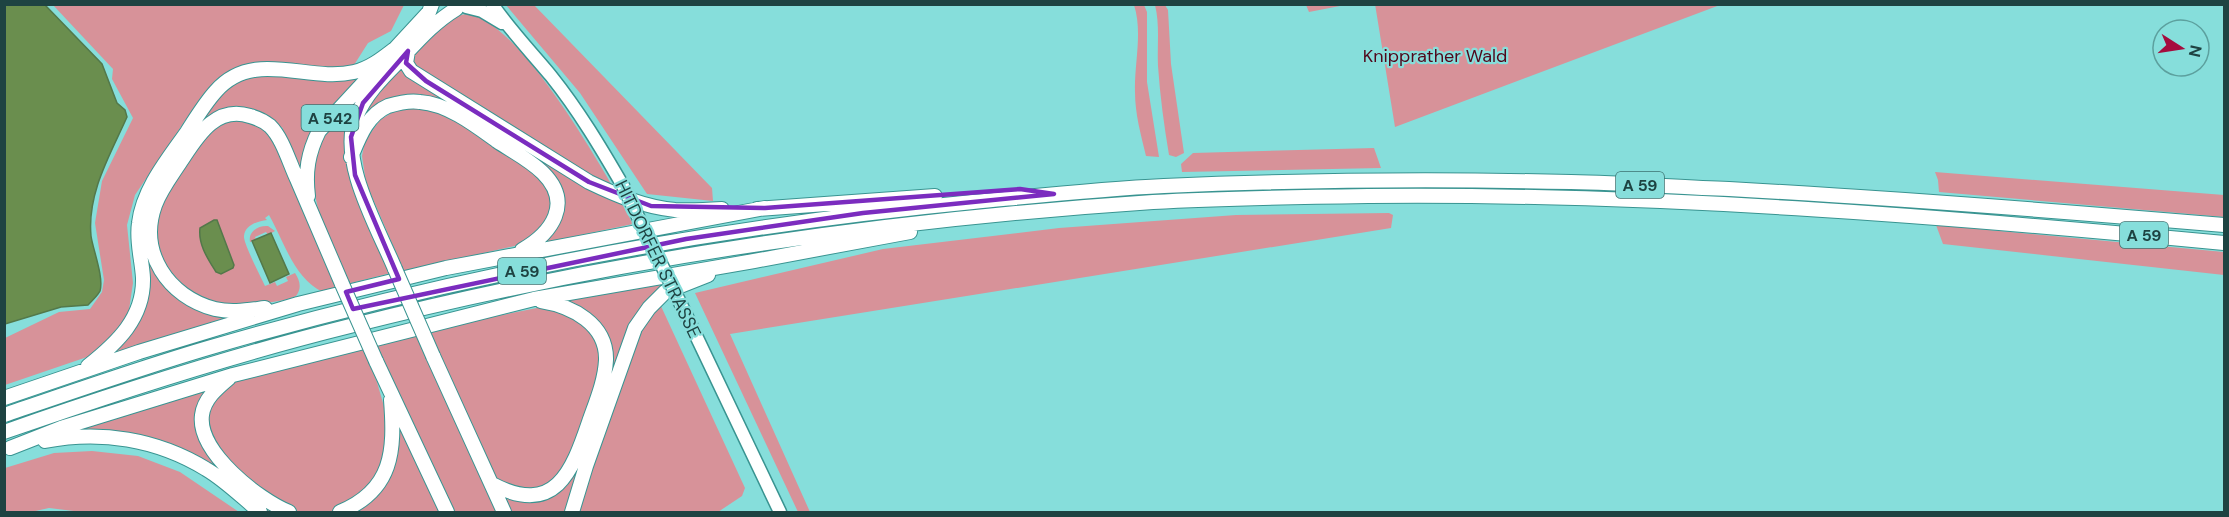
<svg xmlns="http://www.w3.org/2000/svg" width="2229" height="517" viewBox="0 0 2229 517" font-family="'DM Sans',sans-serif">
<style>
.green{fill:#d79299;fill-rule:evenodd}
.water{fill:#6a8e4e;stroke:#53784a;stroke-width:1.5}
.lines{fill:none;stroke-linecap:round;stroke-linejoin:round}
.major-casing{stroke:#399491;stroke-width:15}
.highway-casing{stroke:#399491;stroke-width:16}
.major{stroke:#fff;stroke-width:12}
.highway{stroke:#fff;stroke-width:14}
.major-bridge-casing{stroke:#399491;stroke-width:15;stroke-linecap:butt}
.highway-bridge-casing{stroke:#399491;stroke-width:16;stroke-linecap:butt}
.major-bridge{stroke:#fff;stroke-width:12}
.highway-bridge{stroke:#fff;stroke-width:14}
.marked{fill:none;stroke:#7b2cbf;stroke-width:4.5;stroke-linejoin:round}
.labels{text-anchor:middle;stroke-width:4.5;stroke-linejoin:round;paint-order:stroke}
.shield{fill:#86dedb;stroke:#3d7270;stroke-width:1.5}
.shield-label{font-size:16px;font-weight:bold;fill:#1e4342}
.park-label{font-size:18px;fill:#50061a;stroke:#86dedb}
.street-label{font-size:18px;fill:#1e4342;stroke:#86dedb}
</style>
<rect width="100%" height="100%" fill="#86dedb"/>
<path class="green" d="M1375 4H1720V5L1395 127Z
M53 5H404L391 31 368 43 354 65 328 68 269 62 244 67 218 78 201 97 135 195 127 225 133 283 129 310 117 335 90 356 5 385V338L59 312 90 309 102 292 104 280 95 223 102 181 133 118 112 79 113 69Z
M506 5H534L712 188 713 201 647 194 580 93Z
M1134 5H1144L1147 12V82L1159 157 1146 156C1141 135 1135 114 1135 92 1134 64 1143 32 1134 5Z
M1155 5H1165L1168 10 1171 64 1184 153 1176 157 1169 155C1164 125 1160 96 1158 66 1157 45 1160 25 1155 5Z
M1306 5V4L1345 5 1309 12Z
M466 14C515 17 592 151 616 192L414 69 411 58 417 47 451 17Z
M397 68 621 202 633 224 547 242 544 241 556 186 427 99 366 120 359 118Z
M268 72 326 79 360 77C329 111 307 128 302 176L282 127 277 129C259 106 230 99 206 119 193 129 185 145 176 159 166 174 154 189 149 206 137 249 158 295 199 311 209 314 220 315 231 316L117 352 116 350C147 326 149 290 146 254 145 243 142 232 144 221 145 209 151 197 156 187L215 99C231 83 246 76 268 72Z
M370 84 346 150 350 176 391 273 347 284C329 238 299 188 322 139 330 120 356 99 370 84Z
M420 106 450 115 535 171 548 187 552 207 545 228 519 245 404 271 366 183 362 156 365 141 380 120 396 110Z
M238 118 261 125 276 144 337 287 323 292C294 279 284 241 269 215L265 218 267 220C258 221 245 225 244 236 243 243 261 277 265 286L275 282 277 286 288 281 286 277 295 273C300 281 302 288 296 296 279 304 222 309 205 302 174 289 149 252 157 217 161 197 174 181 185 164 201 139 207 127 238 118ZM199 231 221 274 216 272 203 249Z
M1374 148 1381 168 1182 172 1181 164 1193 153Z
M1935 172 2224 195V217L1939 192 1938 180Z
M1389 213 1393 215 1391 228 730 334 810 512H798L695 293 883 249 1059 228 1236 215Z
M1936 225 2224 252V275L1943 244Z
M268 226 275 231 268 235 266 232 255 237 256 240 250 242C248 231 259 225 268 226Z
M661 281 664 288 646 304 568 512H508L499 493C530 510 542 497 569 480L606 346 561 300Z
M660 304 745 488 742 496 718 512H576L640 331Z
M542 307 559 309 591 329 597 344 599 361 596 383 569 467 538 495 500 482 494 475 427 330Z
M416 336 499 512H452L376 345Z
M363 347 377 382 389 424 385 464 366 494 334 511 300 512 280 505 217 452 210 439 207 407 229 385 241 379Z
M210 387 197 426 277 512H266L203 463 74 430Z
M396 419 442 512H352C393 476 399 476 396 419Z
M92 451 138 456 180 472 239 512H82L49 508 31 512H5V468L54 453Z"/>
<path class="water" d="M5 4 45 5 102 64 117 103 125 110 127 117C110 155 87 193 91 236 93 250 104 277 100 291 98 295 92 301 88 305L61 307 5 324Z
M214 220H217L234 265 233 268 221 274 216 272C208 259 198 245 200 228Z
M271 233 289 274 270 283 252 241Z"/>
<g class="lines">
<defs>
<path id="major" d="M492 4C510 30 531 52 551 76 579 111 601 148 623 186
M466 7 482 11 502 23
M690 323 780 512"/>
<path id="highway" d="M408 51 406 63 411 71 589 182C616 195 644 207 675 210 690 211 707 210 722 209
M351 157C359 138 367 115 388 106 398 103 409 100 420 102 448 104 475 125 497 141 512 151 530 160 543 173 573 203 552 233 522 250
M308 196C305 172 308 153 319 131L429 12 432 4
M757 209 935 196
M395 269C378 228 338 160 356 117 365 95 382 78 398 62 417 42 433 23 456 9
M265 308C248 310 232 313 215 309 168 297 138 252 155 205 161 189 172 175 181 161 197 137 215 105 250 116 257 118 264 121 270 126 283 139 289 162 297 179 312 214 327 249 342 284
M433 356 504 512
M376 361 447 512
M88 366C117 343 144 318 143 278 142 259 136 242 139 223 143 189 168 159 187 132 196 118 205 103 216 91 254 48 308 83 354 72 371 68 384 57 397 47
M229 378C217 388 204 399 202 415 197 452 259 500 289 512
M4 398 139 352 298 304 446 268 765 208
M4 415C72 392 140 368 208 348 457 275 715 227 973 202 1036 196 1100 189 1164 186 1300 180 1435 179 1571 182 1623 183 1676 187 1729 189 1894 198 2059 211 2224 225
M4 432C118 392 233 355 350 326 613 259 882 220 1153 202 1224 198 1296 197 1368 196 1654 193 1939 216 2224 243
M45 441C100 430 157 439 206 469 225 480 243 498 260 512
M10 448 61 428 233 375 534 299 754 261 910 232
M492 484C555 517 572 472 589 422 596 402 605 381 606 360 607 324 572 306 541 301
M340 512C393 490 395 451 391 400
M572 512 586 466 635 328 649 308 665 292 708 275"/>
</defs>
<use href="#major" class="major-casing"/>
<use href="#highway" class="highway-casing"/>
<use href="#major" class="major"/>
<use href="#highway" class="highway"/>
<defs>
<path id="major-bridge" d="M623 186 690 323"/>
<path id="highway-bridge" d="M395 269 433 356
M342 284 376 361"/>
</defs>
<use href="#major-bridge" class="major-bridge-casing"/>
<use href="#highway-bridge" class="highway-bridge-casing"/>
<use href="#major-bridge" class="major-bridge"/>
<use href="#highway-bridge" class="highway-bridge"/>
</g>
<path class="marked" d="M408 51 406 63 426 81 589 182 651 206 765 208 1020 189 1054 194 863 213 686 239 353 309 346 292 399 279 355 175 351 137 363 103Z"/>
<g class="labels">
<g class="shield">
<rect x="301.5" y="105" width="57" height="26" rx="4.5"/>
<rect x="1616" y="172" width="48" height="26" rx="4.5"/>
<rect x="2120" y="222" width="48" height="26" rx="4.5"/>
<rect x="498" y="258" width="48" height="26" rx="4.5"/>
</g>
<g class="shield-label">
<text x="330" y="124">A 542</text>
<text x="1640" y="191">A 59</text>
<text x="2144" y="241">A 59</text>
<text x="522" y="277">A 59</text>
</g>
<g class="park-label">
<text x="1435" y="62">Knipprather Wald</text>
</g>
<g class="street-label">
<text transform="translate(658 259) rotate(64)" y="6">HITDORFER STRASSE</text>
</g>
</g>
<rect width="2229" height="517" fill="none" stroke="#1e4342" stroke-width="12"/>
<g transform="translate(2181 48) rotate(102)"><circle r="28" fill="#86dedb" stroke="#5ca09e" stroke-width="1.5"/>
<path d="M0-4.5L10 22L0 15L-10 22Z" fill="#a50b3d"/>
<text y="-9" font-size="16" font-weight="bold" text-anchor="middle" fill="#1e4342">N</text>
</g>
</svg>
